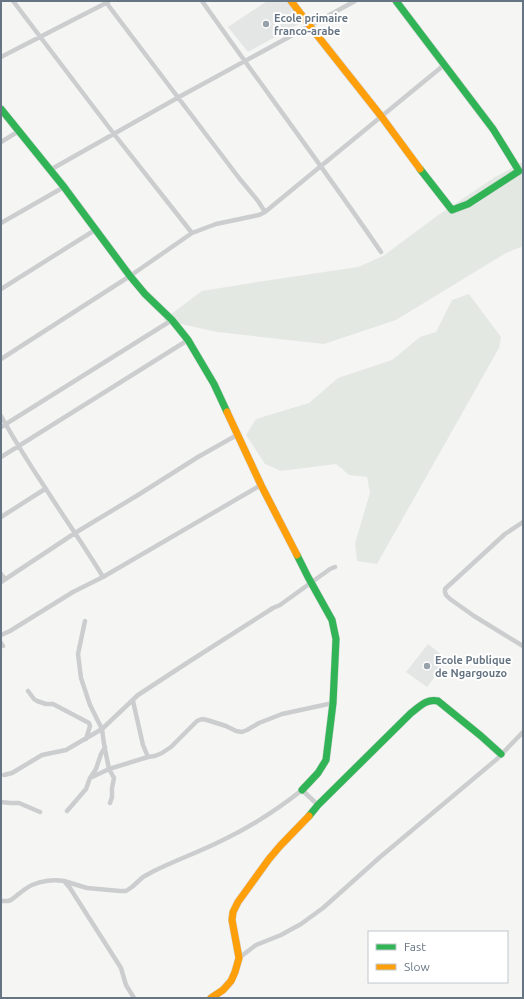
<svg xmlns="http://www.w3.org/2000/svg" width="524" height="999" viewBox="0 0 524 999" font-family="Ubuntu,sans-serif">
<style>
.built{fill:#e4e5e5}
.green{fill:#e4e8e2}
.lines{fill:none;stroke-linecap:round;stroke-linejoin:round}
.fast-casing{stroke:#d1d2d2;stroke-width:8}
.slow-casing{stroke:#d1d2d2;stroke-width:8}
.street{stroke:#cbcdce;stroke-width:4.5}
.fast{stroke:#30b455;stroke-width:7}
.slow{stroke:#ff9f0a;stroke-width:7}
.poi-dot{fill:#98a2ab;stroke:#fff;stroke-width:1.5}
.labels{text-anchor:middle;stroke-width:4;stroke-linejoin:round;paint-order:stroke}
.poi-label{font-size:11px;font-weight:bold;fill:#667583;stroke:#fff;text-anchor:start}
</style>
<rect width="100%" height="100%" fill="#f5f5f4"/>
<path class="built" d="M267 1H290L304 21 248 52 228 27Z
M428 644 448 660 427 687 406 672Z"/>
<path class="green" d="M523 162V246L506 253 396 320 324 344 217 332 163 320 202 291 264 281 358 267 383 256 437 216 495 177Z
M469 294 501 337 499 348 377 564 357 561 355 543 370 493 367 477 349 475 336 464 281 471 265 464 246 435 256 419 309 403 338 378 392 360 420 337 436 332 452 300Z"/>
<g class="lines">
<defs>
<path id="fast" d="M396 1 493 129 519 171 468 204 452 210 420 169
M1 109 64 187 130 276 145 294 172 320 188 340 214 384 227 412
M297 555 308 577 332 620 336 639 333 703 326 760 318 773 302 790
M309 816 318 805 411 713C419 707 427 698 438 701L481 736 501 754"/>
<path id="slow" d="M291 1 313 30 381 116 420 169
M227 412 261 485 297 555
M211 998 223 990 231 981 235 972 239 958 232 920 233 912 238 902 269 859 280 846 309 816"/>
</defs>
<use href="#fast" class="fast-casing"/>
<use href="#slow" class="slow-casing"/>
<path class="street" d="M13 1 114 134 192 233
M105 1 239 178 258 201 265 212
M202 1C261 85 323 167 381 252
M1 57 108 2
M1 142 19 131
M50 170 179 97 355 1
M1 223 64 187
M1 289 95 230
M1 359 130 276 192 233 216 224 259 215 265 212 444 65
M1 416C15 441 30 465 46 489 65 519 85 547 103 577
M1 427 172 320
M1 457 188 340
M1 517 45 489
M523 522 505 534 445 589V592L446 595 450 599 474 616 523 646
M1 574 5 579
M1 582 75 533 138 495 198 457 237 435
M85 621 78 654 81 678 90 705 102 729 104 744 109 769 114 778 112 788V797L110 803
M1 635 10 631 73 592 103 577 261 485
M1 643 3 646
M28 691 34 699 37 701 46 704H53L89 723 90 726 86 739
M133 701 143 745 148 757
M4 775 12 773 42 755 66 750 102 729 138 695 190 661 273 608 280 605 330 569 335 567
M90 778 109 769 148 757 155 756 162 753 171 747 197 721 202 719 207 720 226 726 236 731 242 732 247 730 259 723 282 714 333 703
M1 802 10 803H19L40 812
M67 811 86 789 90 778 96 769 101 754 105 747
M64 881 87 888 120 891H126L132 887 143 877 154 871C176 860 199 852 221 841 250 827 277 810 302 790L318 805
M1 901H8L11 900C18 895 25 888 32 885 41 881 54 879 64 881L70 888 121 968 126 985 134 998
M239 958 256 945 281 935 301 924 323 908 379 858 497 759 523 732"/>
<use href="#fast" class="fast"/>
<use href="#slow" class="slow"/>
</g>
<g class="poi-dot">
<circle cx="266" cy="24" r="4"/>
<circle cx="427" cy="666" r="4"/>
</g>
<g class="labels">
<g class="poi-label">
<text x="274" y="22">Ecole primaire<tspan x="274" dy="13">franco-arabe</tspan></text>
<text x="435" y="664">Ecole Publique<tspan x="435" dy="13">de Ngargouzo</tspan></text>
</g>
</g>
<rect width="524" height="999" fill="none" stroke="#667583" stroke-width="4"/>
<rect x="368" y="931" width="140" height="52" fill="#ffffff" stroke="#c2c8cd"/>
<rect x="376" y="944" width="20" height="6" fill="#30b455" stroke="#c2c8cd"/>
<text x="404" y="951" font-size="12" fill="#667583">Fast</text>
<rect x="376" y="964" width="20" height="6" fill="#ff9f0a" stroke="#c2c8cd"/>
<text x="404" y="971" font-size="12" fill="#667583">Slow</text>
</svg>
